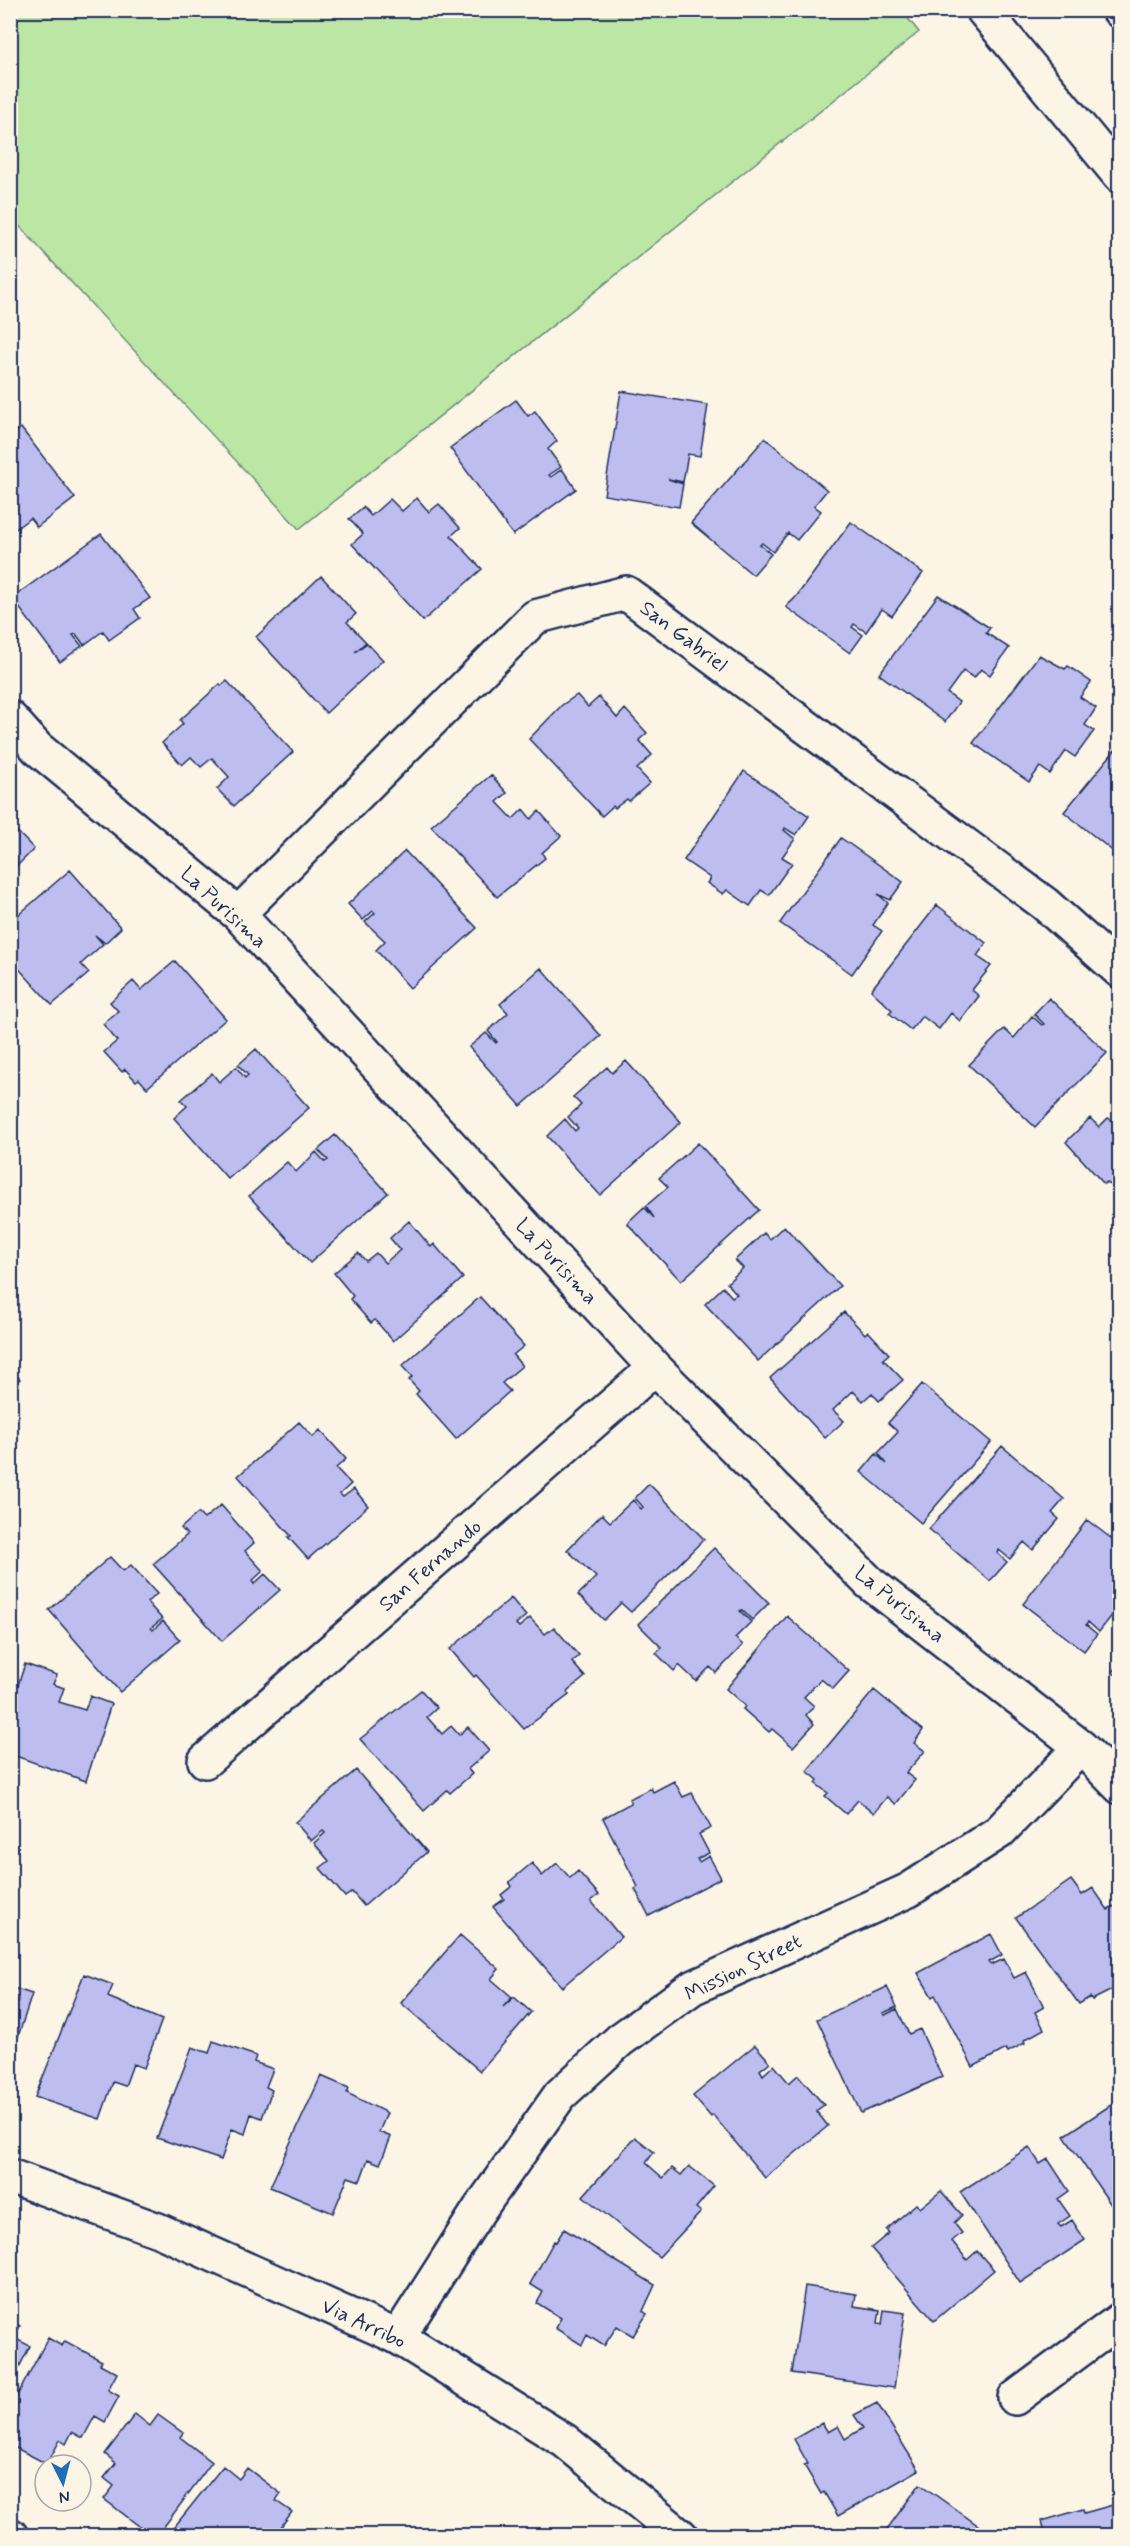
<svg xmlns="http://www.w3.org/2000/svg" width="1130" height="2546" viewBox="0 0 1130 2546" font-family="Mynerve,sans-serif">
<style>
.green{fill:#bbe6a3;stroke:#6b8a80;stroke-width:1.5}
.building{fill:#bebdef;stroke:#1b2f5e;stroke-width:1.5}
.lines{fill:none;stroke-linecap:round;stroke-linejoin:round}
.minor-casing{stroke:#1b2f5e;stroke-width:38}
.tertiary-casing{stroke:#1b2f5e;stroke-width:38}
.primary-casing{stroke:#1b2f5e;stroke-width:38}
.minor{stroke:#fcf5e5;stroke-width:33}
.tertiary{stroke:#fcf5e5;stroke-width:33}
.primary{stroke:#fcf5e5;stroke-width:33}
.labels{text-anchor:middle;stroke-width:5;stroke-linejoin:round;paint-order:stroke}
.street-label{font-size:21px;fill:#1b2f5e;stroke:#fcf5e5}
</style>
<rect width="100%" height="100%" fill="#fcf5e5"/>
<filter id="ink" filterUnits="userSpaceOnUse"><feTurbulence type="fractalNoise" baseFrequency=".0167" numOctaves="2"/><feDisplacementMap in="SourceGraphic" scale="12" xChannelSelector="R" yChannelSelector="G"/><feConvolveMatrix kernelMatrix="1 2 1 2 8 2 1 2 1" color-interpolation-filters="sRGB"/></filter>
<g filter="url(#ink)">
<path class="green" d="M901 10 919 32 299 529 11 217V11Z"/>
<path class="building" d="M621 391 708 405 700 456 688 454 683 482 668 479 683 484 679 507 604 495Z
M516 400 528 416 535 411 557 441 548 449 561 467 549 475 551 477 562 469 576 489 513 535 450 448Z
M21 428 75 498 37 527 30 518 10 533V436Z
M765 438 827 490 814 506 821 511 797 540 788 533 773 552 762 543 760 545 771 554 753 575 691 523Z
M417 498 429 512 439 504 460 528 451 536 482 569 423 621 352 544 363 534 349 519 363 507 371 516 390 499 402 511Z
M851 522 923 573 892 616 882 609 866 632 854 624 852 627 863 635 850 653 786 607 796 597Z
M101 534 150 598 134 609 140 618 109 640 103 631 84 645 76 634 73 635 82 646 60 662 12 598Z
M321 576 356 614 347 622 366 642 355 652 367 643 383 660 326 713 256 637Z
M938 595 990 628 986 633 1009 648 990 675 981 669 974 678 963 671 947 693 959 702 945 722 879 674Z
M1039 655 1065 669 1068 666 1091 682 1080 697 1096 708 1085 725 1094 731 1075 757 1066 751 1050 774 1040 767 1029 782 973 743Z
M227 681 293 752 234 806 217 789 229 777 212 758 201 767 191 757 182 765 162 743 183 724 180 720 220 684 221 686Z
M577 695 588 707 599 697 617 718 625 709 647 733 639 740 652 755 637 769 650 783 629 801 627 799 615 808 613 806 602 816 529 739 562 705Z
M1120 744V857L1064 812Z
M744 771 809 816 796 835 785 828 784 830 795 839 782 857 792 863 769 895 761 890 750 906 727 890 723 894 707 883 710 878 684 860Z
M491 775 507 793 497 802 513 819 523 809 531 819 539 811 561 836 542 853 545 858 497 897 431 826Z
M10 824 34 849 16 867 10 860Z
M841 838 903 882 890 900 878 894 888 903 873 925 882 931 852 974 780 923Z
M405 851 477 928 410 988 376 950 385 941 365 922 375 913 373 911 363 920 348 904Z
M70 870 121 928 105 943 95 935 103 944 81 964 89 973 52 1005 10 959V922Z
M937 905 986 943 977 956 991 966 972 990 979 996 960 1021 951 1013 939 1029 922 1016 911 1030 889 1013 892 1010 871 990Z
M175 961 226 1019 147 1088 139 1079 136 1081 125 1069 122 1072 104 1052 117 1041 103 1024 118 1011 110 1002 133 981 141 990Z
M541 968 601 1036 521 1106 469 1047 486 1033 496 1043 497 1042 488 1031 508 1013 500 1004Z
M1049 998 1107 1053 1035 1127 969 1065 1004 1029 1014 1038 1032 1016 1042 1025 1044 1024 1034 1014Z
M256 1049 309 1108 228 1179 174 1118 187 1106 181 1100 212 1073 219 1082 236 1067 245 1078 248 1075 238 1065Z
M626 1061 681 1122 600 1195 547 1136 565 1119 575 1131 578 1128 568 1117 581 1105 573 1097 607 1067 612 1073Z
M1090 1118 1099 1127 1108 1118 1120 1126V1195L1107 1182 1104 1184 1066 1142Z
M335 1135 388 1193 310 1263 249 1196 287 1162 296 1172 316 1152 325 1162 328 1160 318 1150Z
M698 1143 759 1210 681 1281 627 1223 644 1207 654 1218 646 1206 668 1187 659 1178Z
M409 1221 431 1247 434 1244 463 1278 393 1341 375 1320 371 1323 350 1299 353 1296 334 1273 358 1253 366 1261 376 1253 385 1263 400 1250 390 1238Z
M784 1226 840 1286 758 1361 705 1304 723 1287 732 1297 737 1294 727 1283 743 1268 735 1260 764 1233 770 1239Z
M480 1297 524 1346 513 1355 522 1366 502 1383 510 1391 456 1439 416 1394 419 1391 409 1380 412 1377 402 1366Z
M844 1312 865 1334 868 1331 889 1354 883 1359 903 1380 879 1401 872 1393 863 1401 853 1391 833 1410 844 1421 825 1438 770 1378Z
M10 1369 20 1379 10 1388Z
M922 1384 991 1442 921 1523 861 1472 876 1454 887 1464 878 1453 898 1432 888 1423Z
M299 1422 313 1437 320 1430 346 1459 336 1468 351 1484 340 1494 343 1497 354 1489 368 1506 308 1559 288 1537 291 1536 238 1476Z
M1002 1446 1064 1499 1052 1513 1059 1519 1033 1550 1024 1542 1010 1559 999 1550 997 1553 1007 1562 990 1581 929 1529Z
M649 1484 704 1539 631 1612 621 1603 604 1620 578 1595 596 1577 567 1550 602 1514 610 1522 633 1500 641 1509 643 1507 635 1498Z
M221 1505 254 1543 245 1551 263 1571 252 1581 254 1584 265 1574 280 1590 222 1641 153 1564 187 1535 181 1528 198 1513 204 1519Z
M1087 1520 1120 1545V1611L1117 1609 1099 1632 1088 1622 1086 1625 1097 1634 1084 1651 1023 1604Z
M714 1548 769 1603 752 1620 742 1610 740 1611 751 1622 735 1638 743 1645 716 1673 710 1667 696 1681 679 1665 674 1671 656 1653 662 1648 638 1624Z
M110 1557 123 1571 131 1565 157 1594 147 1602 162 1619 151 1628 153 1630 163 1621 180 1640 120 1692 49 1610Z
M511 1598 526 1616 516 1624 519 1627 530 1618 545 1634 554 1627 579 1656 572 1662 585 1677 567 1692 569 1695 524 1729 476 1675 474 1677 450 1649Z
M787 1616 849 1671 833 1689 821 1679 804 1697 814 1706 806 1715 814 1724 793 1747 772 1729 769 1732 743 1709 745 1706 726 1689Z
M1120 1662V1678L1112 1672Z
M25 1664 57 1675 53 1684 64 1688 59 1702 85 1710 90 1696 111 1704 86 1781 10 1754V1692L11 1689 16 1691Z
M421 1690 437 1708 427 1717 442 1734 451 1726 459 1735 468 1727 489 1751 468 1769 472 1774 450 1793 447 1790 424 1811 360 1739Z
M874 1690 923 1730 914 1743 925 1751 906 1773 915 1780 896 1804 887 1797 874 1813 858 1800 846 1814 825 1796 828 1793 816 1784 818 1780 807 1771Z
M356 1770 427 1852 364 1906 352 1892 345 1897 320 1868 329 1861 314 1843 325 1833 323 1831 311 1841 295 1822Z
M674 1781 683 1797 692 1793 711 1828 699 1834 709 1853 697 1859 699 1862 709 1856 721 1878 649 1916 635 1889 638 1887 603 1818 631 1803 629 1799 651 1788 653 1792Z
M532 1863 542 1876 557 1863 570 1878 578 1871 599 1895 591 1901 621 1937 562 1987 493 1907 504 1899 501 1895 512 1886 509 1882Z
M1071 1880 1082 1895 1093 1888 1108 1910 1117 1904 1120 1908V1986L1092 2000 1090 1997 1079 2004 1016 1918Z
M991 1934 1002 1955 989 1962 991 1965 1004 1959 1014 1978 1026 1972 1044 2007 1035 2012 1044 2029 1024 2040 1025 2043 1008 2052 1006 2049 973 2067 935 1995 932 1997 918 1973Z
M460 1935 499 1969 491 1979 512 1997 503 2007 514 1997 531 2012 480 2071 401 2003Z
M84 1974 113 1985 108 1997 162 2020 144 2068 133 2064 125 2086 113 2082 100 2119 35 2097Z
M10 1987 32 1994 16 2043 10 2041Z
M887 1987 897 2007 883 2013 885 2015 897 2009 909 2034 920 2029 942 2077 861 2113 817 2019Z
M213 2041 256 2056 254 2062 273 2069 266 2087 272 2090 262 2118 251 2114 245 2134 232 2129 221 2160 157 2138 192 2047 209 2053Z
M755 2045 770 2062 760 2070 763 2075 774 2065 789 2083 798 2075 824 2105 816 2111 828 2126 765 2178 713 2115 711 2117 693 2096Z
M321 2076 349 2088 347 2093 387 2113 379 2132 391 2137 380 2164 368 2159 360 2181 348 2177 333 2213 270 2187Z
M1120 2099V2218L1064 2136Z
M635 2137 654 2152 646 2163 663 2178 672 2168 681 2175 689 2166 714 2186 696 2208 701 2212 659 2257 583 2196Z
M1029 2147 1040 2164 1048 2159 1069 2191 1058 2199 1070 2216 1058 2224 1061 2227 1072 2220 1085 2240 1020 2283 960 2192Z
M941 2191 962 2215 954 2223 962 2233 952 2241 967 2260 977 2251 994 2270 934 2321 871 2248 889 2233 886 2230 916 2204 920 2208Z
M564 2229 655 2285 643 2311 647 2314 633 2336 617 2326 604 2346 587 2335 582 2345 555 2328 561 2318 537 2303 543 2292 530 2284 554 2241 556 2242Z
M805 2286 856 2294 854 2306 880 2310 878 2323 882 2324 884 2310 905 2313 894 2388 792 2373Z
M10 2322 20 2326 14 2338 30 2346 10 2385Z
M48 2338 62 2346 65 2341 102 2361 100 2364 117 2373 108 2390 119 2396 105 2422 95 2416 83 2438 72 2432 66 2444 60 2440 47 2464 10 2445V2409Z
M877 2403 919 2470 838 2516 824 2492 821 2494 804 2465 808 2464 794 2439 822 2423 828 2432 838 2426 845 2439 863 2428 854 2415Z
M135 2414 150 2426 158 2415 183 2433 180 2437 212 2462 157 2536H152L104 2499 114 2486 104 2478 116 2463 105 2454Z
M223 2466 239 2479 247 2468 281 2494 276 2501 292 2512 280 2528 285 2532 283 2536H167Z
M920 2484 983 2529 978 2536H882Z
M1120 2503V2528L1112 2530 1114 2536H1046L1042 2521 1083 2509 1084 2513Z"/>
<g class="lines">
<defs>
<path id="minor" d="M10 718 37 748 238 914 655 1368 870 1583 1081 1747 1120 1787
M238 914 535 617 626 593 1045 904 1120 971
M205 1761 655 1368
M10 2176 158 2230 398 2337 479 2210 560 2095 620 2040 692 1988 909 1890 999 1832 1081 1747
M1015 2398 1120 2320
M10 2535 11 2536"/>
<path id="tertiary" d="M398 2337 565 2441 681 2536"/>
<path id="primary" d="M983 10 1120 176
M1119 10 1120 11"/>
</defs>
<use href="#minor" class="minor-casing"/>
<use href="#tertiary" class="tertiary-casing"/>
<use href="#primary" class="primary-casing"/>
<use href="#minor" class="minor"/>
<use href="#tertiary" class="tertiary"/>
<use href="#primary" class="primary"/>
</g>
</g>
<g class="labels">
<g class="street-label">
<text transform="translate(684 636) rotate(37)" y="7">San Gabriel</text>
<text transform="translate(224 907) rotate(43)" y="7">La Purisima</text>
<text transform="translate(557 1261) rotate(47)" y="7">La Purisima</text>
<text transform="translate(430 1565) rotate(-41)" y="7">San Fernando</text>
<text transform="translate(900 1604) rotate(39)" y="7">La Purisima</text>
<text transform="translate(743 1967) rotate(-26)" y="7">Mission Street</text>
<text transform="translate(364 2323) rotate(25)" y="7">Via Arribo</text>
</g>
</g>
<rect width="1130" height="2546" fill="none" stroke="#fcf5e5" stroke-width="36"/>
<rect x="18" y="18" width="1094" height="2510" fill="none" stroke="#1b2f5e" stroke-width="2" filter="url(#ink)"/>
<g transform="translate(63 2483) rotate(174)"><circle r="28" fill="#fcf5e5" stroke="#a2a6af" stroke-width="1.5"/>
<path d="M0-4.5L10 22L0 15L-10 22Z" fill="#1f6fb2"/>
<text y="-9" font-size="16" font-weight="bold" text-anchor="middle" fill="#1b2f5e">N</text>
</g>
</svg>
